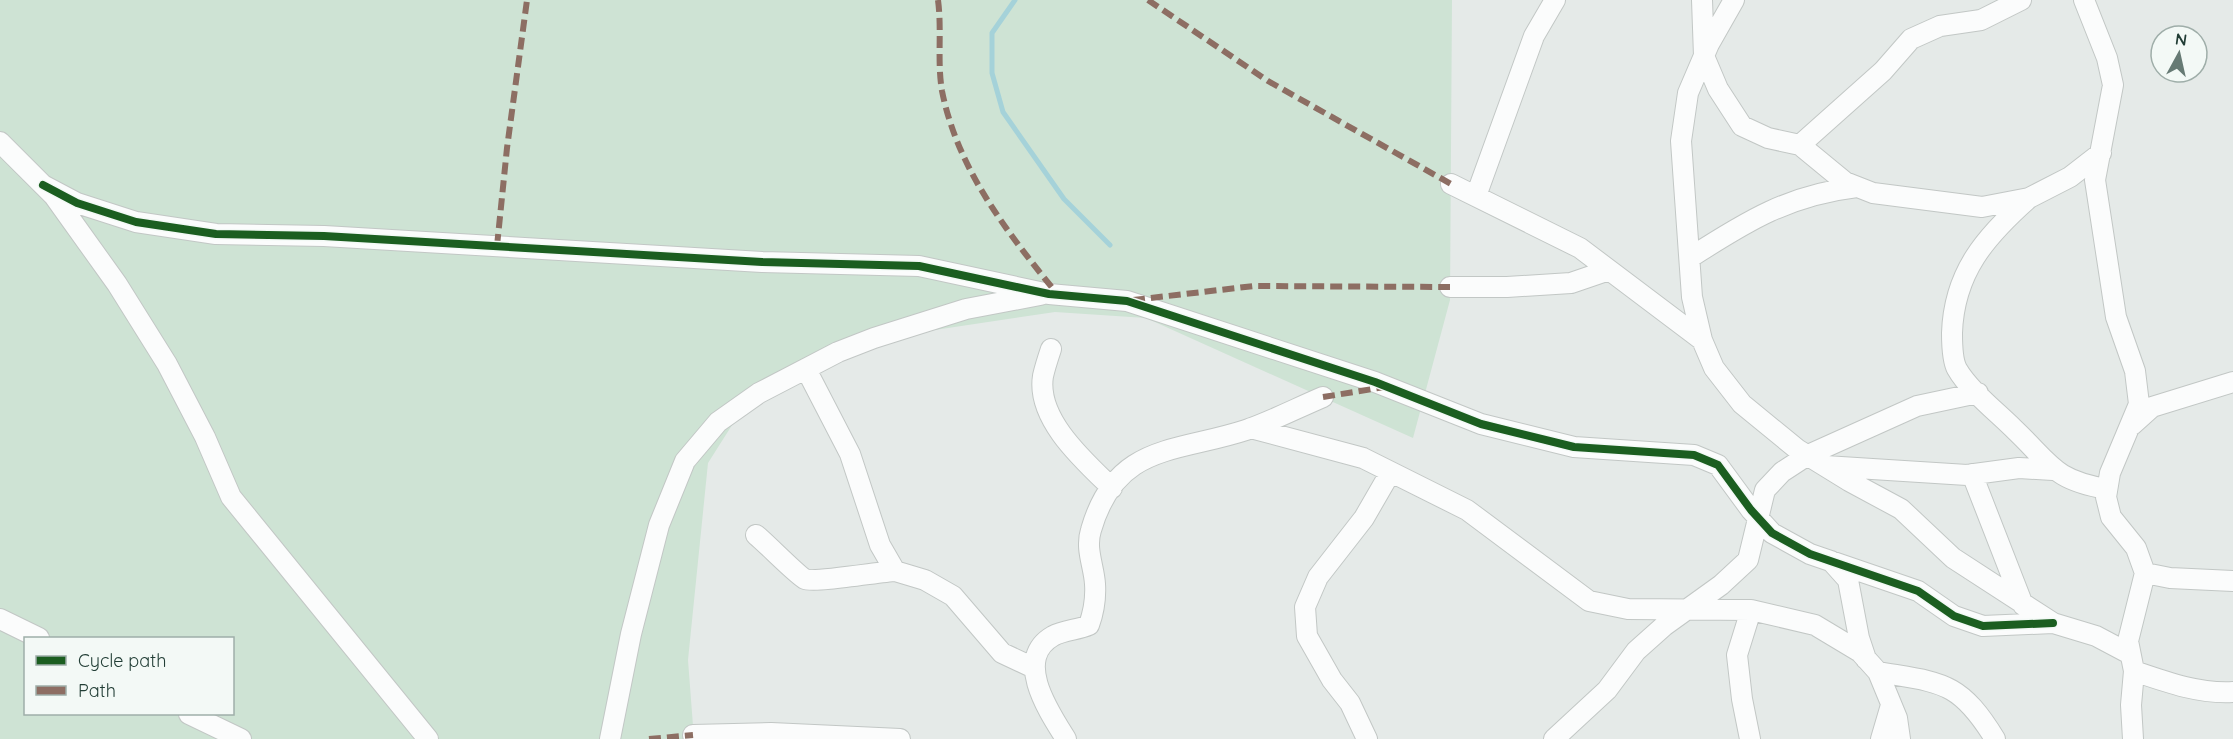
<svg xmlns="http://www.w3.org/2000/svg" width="2233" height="739" viewBox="0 0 2233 739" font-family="Quicksand,sans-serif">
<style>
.green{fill:#cee3d4;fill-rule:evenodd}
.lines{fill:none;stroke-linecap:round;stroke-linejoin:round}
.stream{stroke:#a5d2d9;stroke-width:5}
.minor-casing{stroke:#c2c7c5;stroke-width:22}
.minor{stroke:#fbfcfc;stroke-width:20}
.quiet{stroke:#8d6e63;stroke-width:6;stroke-dasharray:12 6;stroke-linecap:butt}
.cycleway-casing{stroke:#f3f9f6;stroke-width:11}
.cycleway{stroke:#1b5e20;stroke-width:8}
</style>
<rect width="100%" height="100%" fill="#e5eae8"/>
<path class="green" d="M0 0H1452L1450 300 1413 438 1146 318 1055 312 888 337 741 411 708 463 688 660 694 739H0ZM26 638H232V714H26Z"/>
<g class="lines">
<path class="stream" d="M1015 0 992 33V73L1003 112 1064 199 1110 245"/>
<defs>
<path id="minor" d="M1702 0 1704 56 1718 89 1742 126 1768 138 1800 145 1845 182 1873 193 1982 207 2029 198 2070 177 2101 153
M1734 0 1709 44 1688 93 1681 141 1692 297 1702 340 1714 368 1742 404 1797 449 1849 481 1901 509 1953 558 2053 623 2096 636 2130 654
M2084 0 2107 58 2113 85 2095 180 2116 317 2135 371 2139 404 2110 473 2106 497 2111 517 2136 548 2145 573 2128 641 2134 671 2131 705 2133 739
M0 142 54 196 117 284 167 364 205 437 231 497 428 739
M1800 145 1883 71 1911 39 1940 26 1981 20 2021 0
M1451 184 1580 248 1702 340
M43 185 77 203 136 222 216 234 324 236 762 262 919 266 1049 294 1127 301 1375 382 1481 424 1574 447 1694 455 1718 465 1751 510 1772 533 1810 554 1918 591 1954 616 1983 626 2053 623
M1476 196 1534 36 1555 0
M2029 198C1986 236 1954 272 1952 333 1952 343 1952 360 1957 369 1969 390 1997 412 2014 429 2051 464 2053 480 2107 489
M1691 257C1747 221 1789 195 1857 187
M1450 287H1507L1571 283 1609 270
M1051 349C1048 358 1045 367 1043 376 1036 419 1084 461 1112 488
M806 369 850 454 880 545 895 571 925 580 953 596 1002 653 1034 668
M2132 425 2152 407 2233 382
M1251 428 1363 458 1467 510 1589 601 1628 609 1751 610 1815 625 1860 652 1878 672 1897 718 1900 739
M1825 466 1967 475 2019 468 2053 470
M1972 474 2023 605
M756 535C765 542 798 576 805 579 814 583 879 572 895 571
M1831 561 1848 580 1859 638 1866 659
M2145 573 2170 578 2233 581
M0 619 39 638
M2134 671C2166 682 2199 694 2233 692
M1878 672C1941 683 1959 680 1995 739
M189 714 241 739
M693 735 771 733 900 739
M610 739 631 634 659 525 685 461 718 422 759 393 838 352 874 338 966 309 1040 295
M1066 739C1049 712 1013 659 1053 636 1064 630 1078 630 1089 625 1094 611 1096 599 1095 584 1094 566 1085 549 1091 530 1116 443 1176 453 1246 430 1272 421 1297 408 1323 397
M1367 739 1350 703 1332 680 1307 636 1305 607 1318 577 1364 518 1390 473
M1554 739 1607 690 1636 651 1664 626 1721 585 1748 560 1765 490 1782 472 1808 455 1917 406 1978 393
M1750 739 1742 699 1737 655 1751 610
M1881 739 1891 705"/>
</defs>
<use href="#minor" class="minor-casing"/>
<use href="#minor" class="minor"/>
<path class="quiet" d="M938 0C942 30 937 62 942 91 958 171 1008 233 1058 295
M1148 0 1268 81 1451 184
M497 246 507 148 527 0
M1133 300 1254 286 1450 287
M1323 397 1385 387
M649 739 693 735"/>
<defs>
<path id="cycleway" d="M43 185 77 203 136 222 216 234 324 236 762 262 919 266 1049 294 1127 301 1375 382 1481 424 1574 447 1694 455 1718 465 1751 510 1772 533 1810 554 1918 591 1954 616 1983 626 2053 623"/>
</defs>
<use href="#cycleway" class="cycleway-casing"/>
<use href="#cycleway" class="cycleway"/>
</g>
<rect x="24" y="637" width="210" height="78" fill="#f3f9f6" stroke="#9faea9" stroke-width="1.5"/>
<rect x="36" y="656" width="30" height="9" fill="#1b5e20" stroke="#9faea9" stroke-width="1.5"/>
<text x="78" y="667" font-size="18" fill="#223e36">Cycle path</text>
<rect x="36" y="686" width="30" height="9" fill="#8d6e63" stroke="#9faea9" stroke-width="1.5"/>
<text x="78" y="697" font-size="18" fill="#223e36">Path</text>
<g transform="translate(2179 54) rotate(8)"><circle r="28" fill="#f3f9f6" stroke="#9faea9" stroke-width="1.5"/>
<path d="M0-4.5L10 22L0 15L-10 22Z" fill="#667a74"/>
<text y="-9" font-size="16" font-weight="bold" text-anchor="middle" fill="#223e36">N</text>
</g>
</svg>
